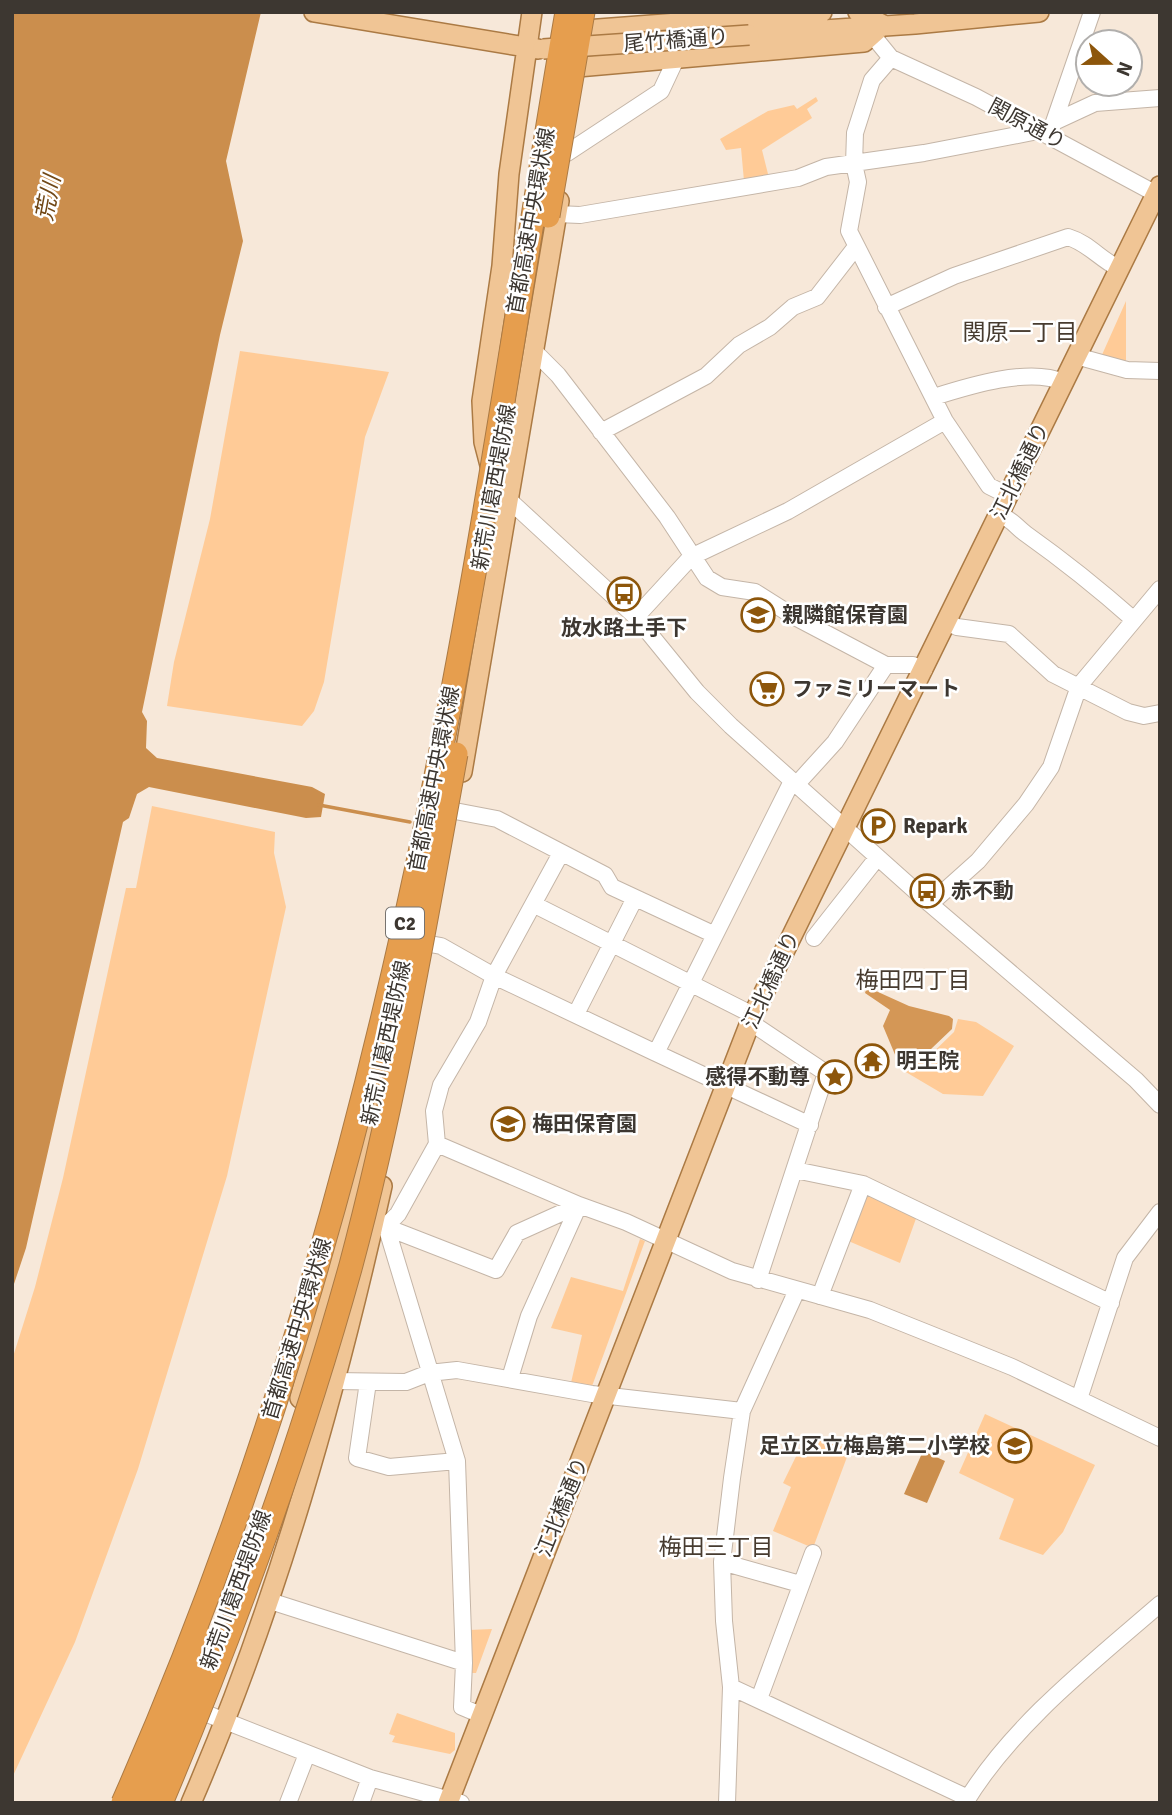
<svg xmlns="http://www.w3.org/2000/svg" width="1172" height="1815" viewBox="0 0 1172 1815" font-family="Signika,'Noto Sans JP',sans-serif">
<style>
.green{fill:#ffcb97}
.forest{fill:#d49756}
.water{fill:#cb8e4d}
.lines{fill:none;stroke-linecap:round;stroke-linejoin:round}
.stream{stroke:#cb8e4d;stroke-width:3.5}
.minor-casing{stroke:#c4b5a7;stroke-width:18}
.major-casing{stroke:#ab7a44;stroke-width:22}
.minor{stroke:#fff;stroke-width:16}
.major{stroke:#f0c595;stroke-width:19}
.major-bridge-casing{stroke:#ab7a44;stroke-width:22;stroke-linecap:butt}
.highway-bridge-casing{stroke:#ab7a44;stroke-width:25;stroke-linecap:butt}
.major-bridge{stroke:#f0c595;stroke-width:19}
.highway-bridge{stroke:#e69e4e;stroke-width:23}
.labels{text-anchor:middle;stroke-width:5;stroke-linejoin:round;paint-order:stroke}
.shield{fill:#fff;stroke:#77736f;stroke-width:2}
.shield-label{font-size:19px;font-weight:bold;fill:#3d3731}
.street-label{font-size:21px;fill:#3d3731;stroke:#fff}
.poi-label{font-size:21px;font-weight:bold;fill:#3d3731;stroke:#fff;text-anchor:start}
.water-label{font-size:23px;font-style:italic;fill:#714817;stroke:#fff}
.neighbourhood-label{font-size:23px;fill:#473b2f;stroke:#fff}
</style>
<rect width="100%" height="100%" fill="#f7e8d9"/>
<path class="green" d="M816 97 818 101 807 109 812 118 762 150 769 178 744 181 741 148 726 150 720 139 768 111 794 105 797 109Z
M1126 301V361L1101 357Z
M240 351 389 372 365 437 324 682 314 711 302 726 167 706 174 662 210 519Z
M152 806 275 832 274 853 286 907 227 1176 138 1469 75 1642 12 1778V1360L35 1287 63 1178 126 888H136Z
M958 1019 976 1022 1014 1046 983 1096 943 1094 899 1068 910 1054 923 1062 954 1032Z
M866 1191 918 1213 900 1263 846 1240Z
M640 1239 645 1241 591 1389 570 1387 582 1335 551 1328 571 1277 623 1291Z
M985 1414 1095 1465 1063 1532 1043 1555 999 1539 1014 1499 959 1473Z
M806 1436 850 1449 813 1548 773 1531 791 1487 783 1483Z
M492 1629 476 1673H469V1630Z
M397 1713 455 1733V1750L450 1754 392 1742 395 1736 389 1734Z"/>
<path class="forest" d="M867 987 909 1006 949 1016 953 1019 952 1029 931 1049 896 1057 883 1026 890 1010 865 993Z"/>
<path class="water" d="M12 12H261L226 161 243 241 220 335 142 712 147 721 146 748 157 758 312 787 325 794 321 817 306 818 149 787 137 794 129 818 123 822 26 1248 12 1290Z
M923 1451 945 1461 927 1503 904 1494Z"/>
<g class="lines">
<path class="stream" d="M319 805 410 822"/>
<defs>
<path id="minor" d="M865 26 891 58 872 80 855 133 854 164 858 182 849 231 945 421 989 486 1009 496
M891 58 976 97 1160 196
M1054 122 1092 12
M1048 136 1054 122 1095 103 1160 98
M567 153 661 91 676 59
M557 214 580 215 798 178 826 167 924 153 1038 131
M886 307 954 276 1068 237C1088 243 1100 259 1118 268
M533 350 558 375 667 517 707 578 722 587 755 592 793 616 886 665H913L924 670
M1076 356 1127 370 1160 371
M934 397C969 386 1029 367 1063 382
M601 432 706 376 739 345 770 327 793 307 817 297 855 248
M509 500 636 617 697 692 731 726 930 904 1136 1080 1160 1105
M1000 515C1012 519 1016 527 1026 534 1064 561 1099 589 1134 620
M636 617 691 557 788 511 945 421
M947 622 957 627 1009 634 1053 674 1128 712 1144 716 1160 713
M792 781 656 1053 810 1125
M796 785 835 742 886 665
M455 811 497 819 605 875 612 887 715 935
M930 904 978 861 1026 804 1051 767 1079 686 1160 589
M535 905 753 1015
M814 938 877 858
M430 944 441 946 494 976 656 1053
M576 1014 635 898
M750 1022 826 1073 758 1280
M437 1144 579 1205 529 1316 510 1378
M795 1170 863 1184 1111 1303
M378 1224 496 1270 517 1233 579 1205 626 1222 732 1271 870 1310 960 1346 1012 1367 1160 1438
M820 1296 863 1184
M334 1381 406 1382 429 1373 457 1370 592 1394 742 1411
M368 1382 357 1458 389 1467 457 1461
M1079 1399 1125 1258 1160 1212
M722 1562 800 1584
M270 1601 464 1663
M731 1687 968 1798
M759 1699 813 1553
M192 1708 370 1778 461 1803
M481 1715 462 1707 464 1663 457 1461 386 1226 398 1214 437 1144 434 1111 441 1085 478 1022 494 976 561 853
M288 1803 307 1754
M361 1803 370 1778
M727 1803 731 1687 724 1621 722 1562 732 1478 742 1411 797 1290
M965 1803C1011 1726 1093 1662 1160 1604"/>
<path id="major" d="M314 12 538 49
M572 31 822 12
M749 35 915 24 1039 12
M566 68 864 42 883 25 858 12
M491 469 484 442 482 401 502 266 509 174 532 12
M462 772 559 201
M300 1398 338 1259 384 1057
M191 1803C277 1604 335 1397 382 1186
M448 1803 753 1015 1160 186"/>
</defs>
<use href="#minor" class="minor-casing"/>
<use href="#major" class="major-casing"/>
<use href="#minor" class="minor"/>
<use href="#major" class="major"/>
<defs>
<path id="major-bridge" d="M543 49 749 35"/>
<path id="highway-bridge" d="M548 216 583 12
M123 1803C264 1485 359 1149 429 810 484 546 521 278 567 12
M142 1803 208 1640
M161 1803C235 1627 300 1449 351 1265 396 1097 425 924 456 754"/>
</defs>
<use href="#major-bridge" class="major-bridge-casing"/>
<use href="#highway-bridge" class="highway-bridge-casing"/>
<use href="#major-bridge" class="major-bridge"/>
<use href="#highway-bridge" class="highway-bridge"/>
</g>
<defs>
<symbol id="bus-ring" viewBox="-11 -11 22 22"><circle r="9.5" fill="#fff" stroke="#8d560b" stroke-width="1.5"/><path d="M-5-6H5V4H4V6H2V4H-2V6H-4V4H-5ZM-3.5-4V0h7V-4ZM-3.5 1.2v1.5H-2V1.2ZM2 1.2v1.5H3.5V1.2Z" fill="#8d560b"/></symbol>
<symbol id="school-ring" viewBox="-11 -11 22 22"><circle r="9.5" fill="#fff" stroke="#8d560b" stroke-width="1.5"/><path d="M0-5L7-2L0 1L-7-2ZM-4 1L0 2.5L4 1V4Q0 6-4 4Z" fill="#8d560b"/></symbol>
<symbol id="supermarket-ring" viewBox="-11 -11 22 22"><circle r="9.5" fill="#fff" stroke="#8d560b" stroke-width="1.5"/><path d="M-6-5.5h2.5l.6 2H6L4.5 2H-2.5L-4.4-4H-6ZM-1.5 3.2a1.3 1.3 0 1 0 .1 0ZM3 3.2a1.3 1.3 0 1 0 .1 0Z" fill="#8d560b"/></symbol>
<symbol id="parking-ring" viewBox="-11 -11 22 22"><circle r="9.5" fill="#fff" stroke="#8d560b" stroke-width="1.5"/><path d="M-3.5-5.5H1a3.5 3.5 0 0 1 0 7H-1V5.5H-3.5ZM-1-3.4V-.6H.8a1.4 1.4 0 0 0 0-2.8Z" fill="#8d560b"/></symbol>
<symbol id="temple-ring" viewBox="-11 -11 22 22"><circle r="9.5" fill="#fff" stroke="#8d560b" stroke-width="1.5"/><path d="M0-6L5-2H3V0L6.5 2.5H4V6H1.5V3h-3V6H-4V2.5H-6.5L-3 0V-2H-5Z" fill="#8d560b"/></symbol>
<symbol id="sight-ring" viewBox="-11 -11 22 22"><circle r="9.5" fill="#fff" stroke="#8d560b" stroke-width="1.5"/><path d="M0-6L1.8-2.2L6-1.7L2.9 1.2L3.7 5.4L0 3.3L-3.7 5.4L-2.9 1.2L-6-1.7L-1.8-2.2Z" fill="#8d560b"/></symbol>
</defs>
<g fill-rule="evenodd">
<use href="#bus-ring" x="605" y="575" width="38" height="38"/>
<use href="#school-ring" x="739" y="596" width="38" height="38"/>
<use href="#supermarket-ring" x="748" y="670" width="38" height="38"/>
<use href="#parking-ring" x="859" y="807" width="38" height="38"/>
<use href="#bus-ring" x="908" y="872" width="38" height="38"/>
<use href="#temple-ring" x="853" y="1042" width="38" height="38"/>
<use href="#sight-ring" x="816" y="1058" width="38" height="38"/>
<use href="#school-ring" x="489" y="1105" width="38" height="38"/>
<use href="#school-ring" x="996" y="1427" width="38" height="38"/>
</g>
<g class="labels">
<rect class="shield" x="386" y="907.5" width="38" height="31" rx="5"/>
<g class="shield-label">
<text x="405" y="930">C2</text>
</g>
<g class="street-label">
<text transform="translate(676 40) rotate(-4)" y="7">尾竹橋通り</text>
<text transform="translate(1027 124) rotate(28)" y="7">関原通り</text>
<text transform="translate(531 221) rotate(-80)" y="7">首都高速中央環状線</text>
<text transform="translate(1020 471) rotate(-64)" y="7">江北橋通り</text>
<text transform="translate(494 487) rotate(-80)" y="7">新荒川葛西堤防線</text>
<text transform="translate(434 779) rotate(-79)" y="7">首都高速中央環状線</text>
<text transform="translate(771 980) rotate(-65)" y="7">江北橋通り</text>
<text transform="translate(386 1043) rotate(-78)" y="7">新荒川葛西堤防線</text>
<text transform="translate(297 1329) rotate(-73)" y="7">首都高速中央環状線</text>
<text transform="translate(562 1507) rotate(-68)" y="7">江北橋通り</text>
<text transform="translate(236 1590) rotate(-70)" y="7">新荒川葛西堤防線</text>
</g>
<g class="poi-label">
<text x="782" y="622">親隣館保育園</text>
<text x="624" y="635" text-anchor="middle">放水路土手下</text>
<text x="792" y="696">ファミリーマート</text>
<text x="903" y="833">Repark</text>
<text x="951" y="898">赤不動</text>
<text x="896" y="1068">明王院</text>
<text x="810" y="1084" text-anchor="end">感得不動尊</text>
<text x="532" y="1131">梅田保育園</text>
<text x="990" y="1453" text-anchor="end">足立区立梅島第二小学校</text>
</g>
<g class="water-label">
<text transform="translate(48 198) rotate(-79)" y="8">荒川</text>
</g>
<g class="neighbourhood-label">
<text x="1020" y="340">関原一丁目</text>
<text x="913" y="988">梅田四丁目</text>
<text x="716" y="1555">梅田三丁目</text>
</g>
</g>
<rect width="1172" height="1815" fill="none" stroke="#3d3731" stroke-width="28"/>
<g transform="translate(1109 63) rotate(111)"><circle r="33" fill="#ffffff" stroke="#b1afad" stroke-width="2"/>
<path d="M0-5L12 26L0 18L-12 26Z" fill="#8d560b"/>
<text y="-10" font-size="19" font-weight="bold" text-anchor="middle" fill="#3d3731">N</text>
</g>
</svg>
